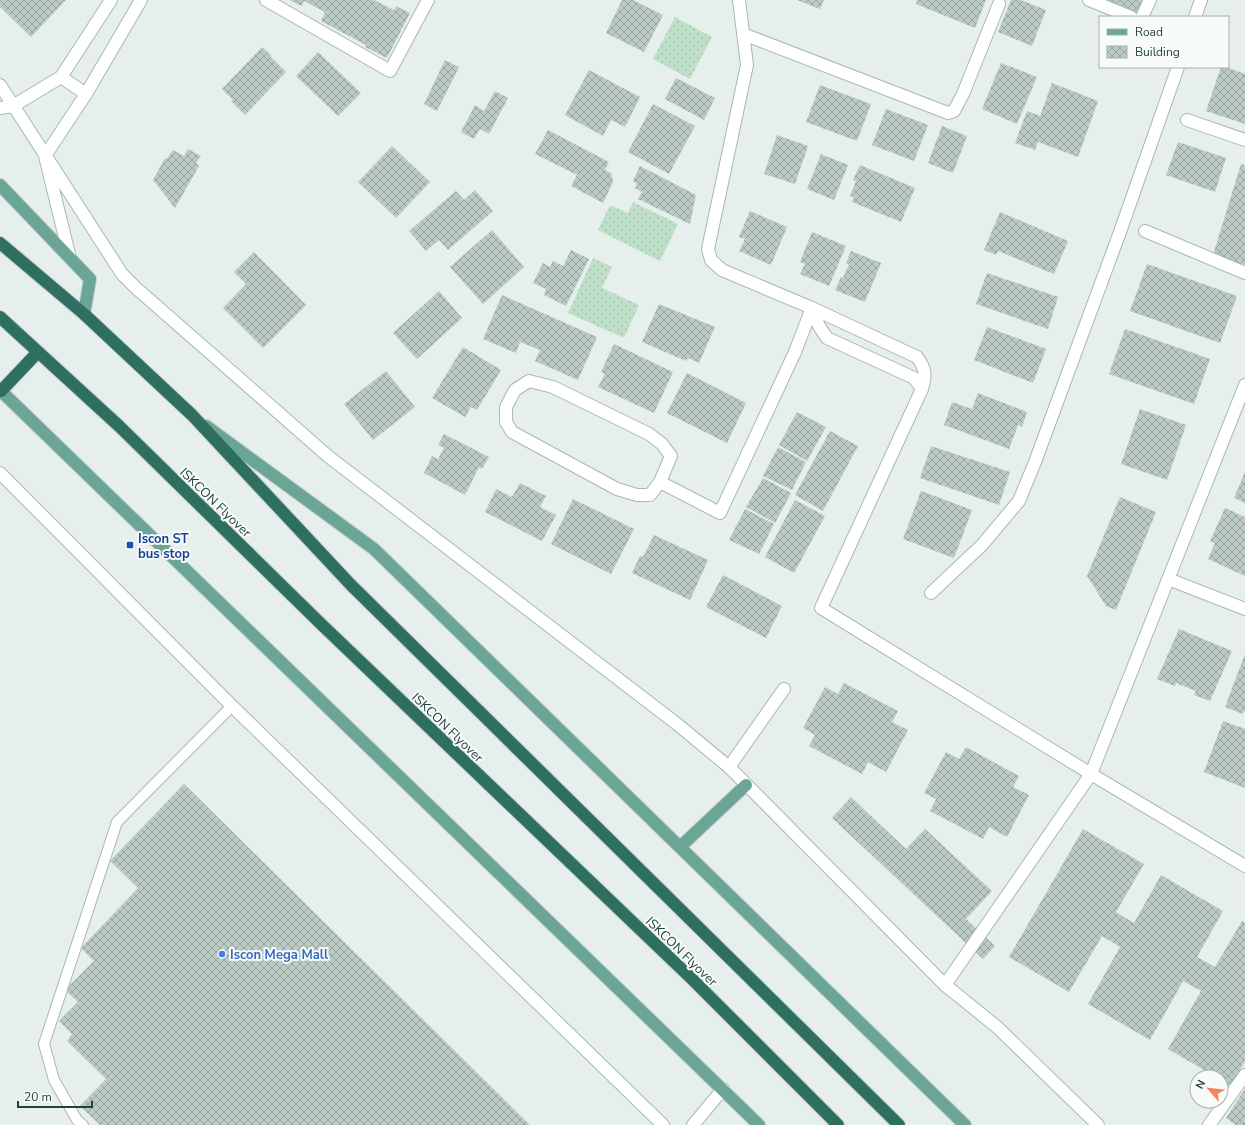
<svg xmlns="http://www.w3.org/2000/svg" width="1245" height="1125" viewBox="0 0 1245 1125" font-family="'Nunito Sans',sans-serif">
<style>
.grass{fill:url(#grass-dots)}
.building{fill:url(#building-cross-hatch)}
.lines{fill:none;stroke-linecap:round;stroke-linejoin:round}
.lane-casing{stroke:#a8b8b2;stroke-width:12}
.street-casing{stroke:#a8b8b2;stroke-width:14}
.secondary-casing{stroke:#a4bbb3;stroke-width:14}
.primary-casing{stroke:#c2cac8;stroke-width:14}
.highway-casing{stroke:#c2cac8;stroke-width:14}
.lane{stroke:#fff;stroke-width:10}
.street{stroke:#fff;stroke-width:12}
.secondary{stroke:#fff;stroke-width:12}
.primary{stroke:#6aa596;stroke-width:12}
.highway{stroke:#2f6f62;stroke-width:12}
.transit-dot{fill:#1a4fb4;stroke:#f7fbf9;stroke-width:1.5}
.shop-dot{fill:#3f7fe0;stroke:#f7fbf9;stroke-width:1.5}
.labels{text-anchor:middle;stroke-width:4;stroke-linejoin:round;paint-order:stroke}
.street-label{font-size:13px;fill:#24423a;stroke:#f7fbf9}
.transit-label{font-size:13px;font-weight:bold;fill:#164399;stroke:#f7fbf9;text-anchor:start}
.shop-label{font-size:13px;font-weight:bold;fill:#366cbe;stroke:#f7fbf9;text-anchor:start}
</style>
<defs>
<pattern id="grass-dots" width="8" height="8" patternUnits="userSpaceOnUse"><rect width="8" height="8" fill="#bfe0c8"/><path d="M2 2h.1M6 6h.1" fill="none" stroke="#a4c1ad" stroke-width="1.8" stroke-linecap="round"/></pattern>
<pattern id="building-cross-hatch" width="8" height="8" patternUnits="userSpaceOnUse"><rect width="8" height="8" fill="#bbcac4"/><path d="M0 0l8 8M0 8l8-8" fill="none" stroke="#98a6a0"/></pattern>
</defs>
<rect width="100%" height="100%" fill="#e6efeb"/>
<path class="grass" d="M675 17 712 37 690 79 653 59Z
M633 202 678 224 660 261 598 230 610 205 628 213Z
M593 258 612 267 602 288 639 305 624 338 568 313Z"/>
<path class="building" d="M0 0H66L31 37 0 7Z
M289 0H374L394 10 396 6 410 13 387 58 365 47 366 45 321 21 325 12 304 1 302 6Z
M622 0H633L663 15 644 52 606 33Z
M797 0H824L820 9Z
M917 0H986L975 28 916 4Z
M1011 0H1021L1046 10 1032 46 998 32Z
M1102 0H1143L1138 14Z
M262 47 271 55 270 56 286 72 245 115 231 101 233 100 222 89Z
M318 52 361 93 338 116 296 76Z
M445 60 459 67 437 111 424 104Z
M1001 63 1037 77 1017 124 982 109Z
M1221 67H1226L1245 74V124L1206 111Z
M589 70 640 97 625 127 611 120 603 136 565 115Z
M676 78 715 98 704 120 665 99Z
M1052 83 1098 101 1078 157 1038 142 1035 150 1015 143 1027 111 1040 116Z
M820 85 871 104 857 141 806 122Z
M495 91 508 98 489 134 480 129 474 139 461 132 475 105 484 111Z
M653 104 695 126 669 174 628 152Z
M886 109 928 125 914 161 872 145Z
M942 126 967 136 953 173 928 163Z
M548 130 609 162 605 170 611 173 613 182 603 203 571 186 577 175 535 154Z
M777 135 808 146 795 184 764 174Z
M1178 142 1226 158 1215 192 1166 175Z
M392 146 430 182 396 218 358 182Z
M188 149 201 156 196 163 199 166 175 208 153 180 165 158 167 159 173 150 184 156Z
M821 154 848 165 834 200 807 189Z
M1241 164 1245 165V265L1213 255Z
M860 165 915 188 901 222 852 202 854 197 850 196 856 181 853 180Z
M640 166 696 195 690 224 638 199 642 192 635 188 637 184 633 181Z
M475 190 493 211 448 250 439 240 426 251 409 231 456 191 464 200Z
M750 211 787 227 771 265 739 251 745 239 739 237Z
M1000 212 1068 241 1054 274 998 251 996 255 984 250Z
M492 230 524 267 483 304 450 267Z
M812 232 846 246 829 286 800 274 805 264 800 262Z
M571 250 589 259 566 306 544 295 546 289 533 283 543 263 550 267 553 261 563 266Z
M851 251 881 263 865 302 835 290 841 277 843 278 849 264 846 263Z
M254 252 306 305 263 348 223 308 246 284 234 272Z
M1147 264 1237 296 1220 343 1130 311Z
M987 273 1058 297 1048 329 976 304Z
M439 291 462 318 417 359 393 333Z
M502 295 597 337 578 380 535 361 540 350 520 342 516 353 483 339Z
M659 304 715 327 699 363 688 358 686 361 642 342Z
M987 327 1046 349 1033 383 974 360Z
M1125 329 1210 359 1194 404 1109 374Z
M614 344 673 372 654 413 598 387 605 374 601 372Z
M463 347 501 370 477 410 471 407 465 417 432 398Z
M386 371 415 407 373 440 344 404Z
M687 373 746 403 727 443 667 413Z
M978 393 1027 412 1022 427 1018 425 1009 449 944 425 952 402 972 409Z
M1140 409 1186 425 1167 480 1121 464Z
M797 412 826 427 807 461 779 445Z
M830 431 858 446 823 511 795 495Z
M444 434 489 457 482 469 479 467 465 495 424 473 432 456 438 459 444 448 438 445Z
M931 446 1010 472 999 505 920 478Z
M778 447 806 462 792 490 763 476Z
M1245 472V503L1234 498Z
M763 478 791 493 775 523 746 507Z
M520 483 546 496 540 507 556 515 542 541 485 512 496 489 512 497Z
M921 491 972 510 954 558 903 539Z
M1120 497 1156 512 1116 610 1106 606 1087 576Z
M573 499 634 529 611 574 551 544Z
M795 500 825 516 794 573 765 557Z
M1225 508 1245 517V576L1208 559 1215 543 1210 541Z
M745 509 774 524 759 554 729 540Z
M654 535 708 560 690 600 632 573 640 556 643 557Z
M723 575 782 606 766 638 706 607Z
M1179 629 1232 651 1210 701 1194 695 1196 691 1176 683 1175 686 1157 679Z
M1245 654V711H1244L1243 714 1225 707Z
M844 683 898 711 892 722 908 730 886 772 868 762 862 774 809 746 815 735 803 728 825 687 838 694Z
M1223 721 1245 729V788L1204 772Z
M966 747 1019 776 1013 787 1029 795 1007 837 989 827 983 839 930 811 936 799 924 793 946 752 959 759Z
M184 784 530 1125H100L80 1106 106 1079 67 1041 72 1034 59 1021 78 1002 65 990 94 961 81 948 138 888 110 861Z
M851 797 906 849 925 829 992 891 966 919 995 946 983 959 832 818Z
M1083 829 1144 864 1116 912 1134 923 1161 875 1223 911 1197 957 1215 967 1242 921 1245 923V1061L1231 1086 1221 1080V1077H1216L1168 1049 1201 991 1183 981 1150 1040 1088 1004 1120 947 1102 936 1069 992 1009 957Z
M1245 1089V1125H1236L1226 1118Z"/>
<g class="lines">
<defs>
<path id="lane" d="M83 1125 77 1120 54 1080 44 1044 117 822 232 706"/>
<path id="street" d="M266 0 390 71 428 0
M739 0 747 65 708 249 711 260 722 270 812 308 917 357C926 369 926 375 922 389L821 608 1091 774 1245 866
M1089 0 1131 17
M1142 17 1150 0
M1195 17 1201 0
M743 34 948 113 954 111 963 94 999 4
M1187 120 1245 140
M1145 231 1245 273
M812 308 819 326 827 338 914 378 922 389
M660 482 671 456 662 444 649 434 553 387 529 381 515 390 506 407V422L512 432 617 489 637 495H650L660 482 720 513 795 352 812 308
M1168 579 1245 609
M931 593 982 545 1019 501 1035 462 1120 232 1178 67
M729 767 784 689
M945 985 1091 774 1245 385
M693 1125 723 1089
M1209 1125 1245 1075"/>
<path id="secondary" d="M61 77 86 94
M0 85 122 274 136 288 329 457 677 724 729 767 945 985 997 1027 1098 1125
M0 108 13 106 61 77 111 0
M70 258 45 156 86 94 141 0
M0 473 232 706 663 1125"/>
<path id="primary" d="M0 185 90 279 84 314
M0 390 759 1125
M206 426 374 549 965 1125
M680 847 746 785"/>
<path id="highway" d="M0 243 84 314 192 415 351 585 899 1125
M0 317 119 426 320 623 692 979 838 1125
M1 391 38 352"/>
</defs>
<use href="#lane" class="lane-casing"/>
<use href="#street" class="street-casing"/>
<use href="#secondary" class="secondary-casing"/>
<use href="#primary" class="primary-casing"/>
<use href="#highway" class="highway-casing"/>
<use href="#lane" class="lane"/>
<use href="#street" class="street"/>
<use href="#secondary" class="secondary"/>
<use href="#primary" class="primary"/>
<use href="#highway" class="highway"/>
</g>
<rect class="transit-dot" x="126" y="541" width="8" height="8" rx="2"/>
<circle class="shop-dot" cx="222" cy="954" r="4"/>
<g class="labels">
<g class="street-label">
<text transform="translate(216 502) rotate(44)" y="5">ISKCON Flyover</text>
<text transform="translate(448 727) rotate(44)" y="5">ISKCON Flyover</text>
<text transform="translate(682 951) rotate(44)" y="5">ISKCON Flyover</text>
</g>
<g class="transit-label">
<text x="138" y="543">Iscon ST<tspan x="138" dy="15">bus stop</tspan></text>
</g>
<g class="shop-label">
<text x="230" y="959">Iscon Mega Mall</text>
</g>
</g>
<rect x="1099" y="16" width="130" height="52" fill="#f7fbf9" stroke="#a3b1ad"/>
<rect x="1107" y="29" width="20" height="6" fill="#6aa596" stroke="#a3b1ad"/>
<text x="1135" y="36" font-size="12" fill="#24423a">Road</text>
<rect x="1107" y="46" width="20" height="12" fill="url(#building-cross-hatch)" stroke="#a3b1ad"/>
<text x="1135" y="56" font-size="12" fill="#24423a">Building</text>
<g transform="translate(1209 1089) rotate(298)"><circle r="19" fill="#f7fbf9" stroke="#a3b1ad"/>
<path d="M0-3L7 15L0 10L-7 15Z" fill="#f4845f"/>
<text y="-6" font-size="11" font-weight="bold" text-anchor="middle" fill="#24423a">N</text>
</g>
<path d="M18 1101v6h74v-6" fill="none" stroke="#24423a" stroke-width="2"/>
<text x="24" y="1101" font-size="12" fill="#24423a" stroke="#f7fbf9" stroke-width="3" paint-order="stroke">20 m</text>
</svg>
